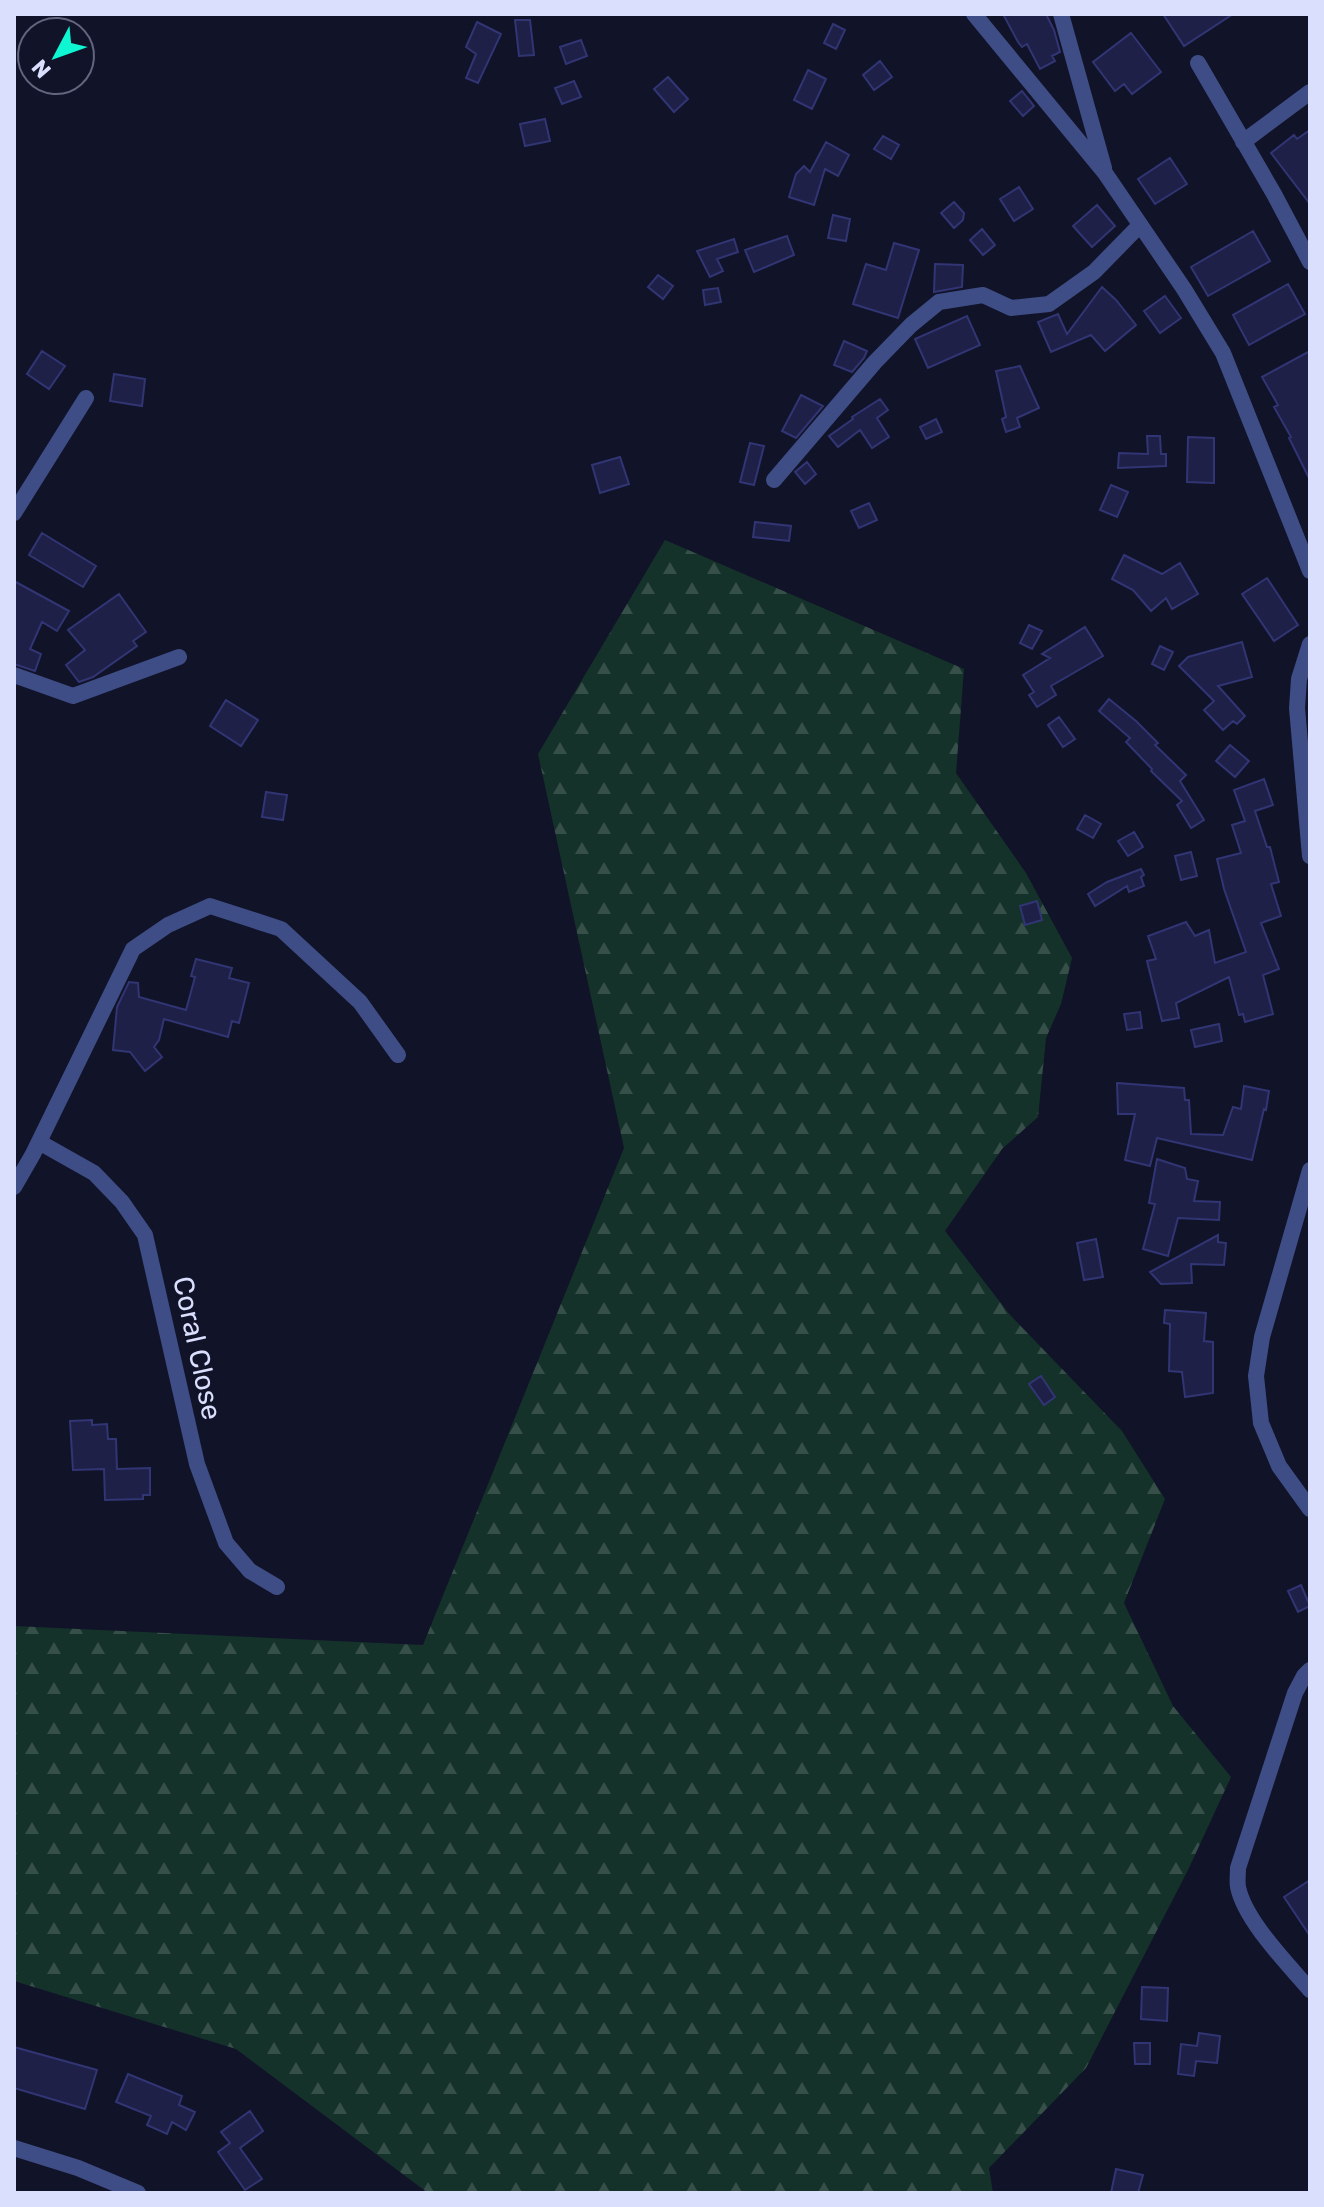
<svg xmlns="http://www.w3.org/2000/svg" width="1324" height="2207" viewBox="0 0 1324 2207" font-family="Rubik,sans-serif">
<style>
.forest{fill:url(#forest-firs)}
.building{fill:#1e2048;stroke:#313573;stroke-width:2}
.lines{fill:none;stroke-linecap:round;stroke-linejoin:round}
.minor{stroke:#3e4d85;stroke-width:16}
.tertiary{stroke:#3e4d85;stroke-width:16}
.labels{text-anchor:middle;stroke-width:6;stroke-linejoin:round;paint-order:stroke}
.street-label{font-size:28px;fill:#dadffe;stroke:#111328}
</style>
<defs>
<pattern id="forest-firs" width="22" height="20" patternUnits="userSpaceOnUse" patternTransform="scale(2)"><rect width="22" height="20" fill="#143229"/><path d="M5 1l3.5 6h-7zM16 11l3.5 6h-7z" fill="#364f49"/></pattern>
</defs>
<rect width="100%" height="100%" fill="#111328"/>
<path class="forest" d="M665 540 964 669 956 773 1026 873 1072 958 1061 1004 1046 1038 1038 1117 1002 1149 945 1231 1010 1315 1122 1431 1165 1499 1124 1603 1173 1706 1231 1777 1188 1870 1086 2068 989 2168 993 2193H428L236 2049 14 1981V1626L423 1645 624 1148 538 754Z"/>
<path class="building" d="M1003 14H1046L1054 30 1060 52 1052 56 1055 61 1040 69 1027 44 1022 47 1018 42Z
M1163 14H1233L1184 46Z
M515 20H530L534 55 519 56Z
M477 22 501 34 478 83 466 78 476 54 466 47Z
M833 24 845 30 836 49 824 43Z
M1131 33 1161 72 1132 94 1124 84 1115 91 1093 62Z
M581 40 587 56 566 64 560 47Z
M880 61 892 77 874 90 863 75Z
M808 70 826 79 812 109 794 100Z
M668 77 688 99 674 112 654 89Z
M574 81 581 97 562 104 555 88Z
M1022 91 1034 106 1023 116 1010 101Z
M545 119 550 141 525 146 520 124Z
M1310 130V204L1271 153 1294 135 1297 139Z
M883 136 899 145 891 159 874 149Z
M826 142 849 155 838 176 825 169 814 205 789 197 796 174 804 166 810 172Z
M1170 158 1187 184 1155 204 1138 179Z
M1019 187 1033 209 1014 221 1000 199Z
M954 202 964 213 963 220 954 228 941 213Z
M1097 205 1115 226 1092 247 1073 226Z
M833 215 850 219 846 241 828 238Z
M982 229 995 245 983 255 970 240Z
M1253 231 1270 261 1208 296 1191 267Z
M787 236 794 255 754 272 745 250Z
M734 239 738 252 717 259 723 271 710 277 697 251Z
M894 243 919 250 898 318 853 304 866 264 886 270Z
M935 264 963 265 962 287 934 292Z
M658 275 673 286 663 299 648 287Z
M1288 284 1305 314 1249 345 1233 315Z
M1102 287 1116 300 1136 325 1105 351 1091 335 1051 352 1038 322 1058 314 1067 334Z
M718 288 721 302 705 305 703 290Z
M1165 296 1181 318 1160 333 1144 311Z
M967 316 980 345 928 368 915 339Z
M844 341 867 351 864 358 852 372 834 365Z
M42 351 65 366 49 389 27 374Z
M1310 351V480L1289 438 1291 437 1274 407 1278 405 1262 377Z
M1020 366 1039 408 1017 418 1020 427 1006 432 1002 419 1006 417 996 371Z
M114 374 145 379 142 406 110 401Z
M801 395 823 406 796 438 782 431Z
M880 399 888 410 877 418 889 437 872 448 860 430 838 447 829 436 853 419 852 417Z
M936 419 942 432 926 439 920 427Z
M1147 436H1160L1161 454H1166V466L1118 468 1119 453 1148 454Z
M1188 437 1214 438V483L1187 482Z
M750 443 764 446 754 485 740 482Z
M620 457 629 484 600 493 592 465Z
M807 462 816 474 805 484 795 472Z
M1111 485 1128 492 1117 517 1100 510Z
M869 503 877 520 859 528 851 511Z
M755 522 791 526 789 541 753 537Z
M42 533 96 566 83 587 29 555Z
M1124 555 1162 574 1180 563 1198 594 1172 609 1166 598 1151 611 1133 590 1112 579Z
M1267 578 1298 625 1274 641 1242 594Z
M14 581 69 611 57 631 42 622 30 649 41 654 35 671 14 664Z
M119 594 146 632 133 641 137 646 93 677 79 682 66 665 85 650 68 630Z
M1029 625 1042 631 1032 649 1020 643Z
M1085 627 1103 656 1051 686 1056 695 1037 707 1029 695 1034 692 1023 675 1050 658 1042 654Z
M1242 642 1252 677 1218 686 1245 716 1237 724 1233 721 1223 730 1204 710 1214 701 1179 666 1188 657Z
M1160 646 1173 652 1164 670 1152 664Z
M1109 699 1136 721 1158 743 1155 745 1186 775 1180 781 1204 820 1191 828 1177 805 1182 801 1151 771 1152 769 1126 742 1130 738 1099 711Z
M226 700 258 720 241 746 210 726Z
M1059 717 1075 739 1063 747 1048 725Z
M1230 745 1249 761 1235 777 1216 761Z
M1264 779 1273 805 1255 811 1267 847H1270L1279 882 1271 884 1281 916 1261 923 1279 969 1263 975 1273 1014 1245 1022 1243 1014 1239 1015 1229 977 1176 1003 1179 1018 1162 1021 1147 961 1156 959 1148 936 1186 922 1195 936 1209 930 1215 963 1246 952 1224 889 1217 859 1241 853 1232 825 1245 821 1234 790Z
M266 792 287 795 283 820 262 817Z
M1085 815 1101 824 1093 838 1077 829Z
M1134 832 1143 847 1128 856 1118 841Z
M1191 852 1197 876 1181 880 1175 856Z
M1141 869 1144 875 1141 877 1144 886 1129 892 1127 886 1095 906 1088 894 1107 882Z
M1037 901 1042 920 1025 925 1020 906Z
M196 959 232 968 229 978 249 983 239 1023 232 1021 228 1037 164 1019 159 1040 154 1047 162 1057 145 1071 130 1052 113 1050 117 1007 129 982 138 983 139 997 186 1010 195 977 191 976Z
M1140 1012 1142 1028 1127 1030 1124 1014Z
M1219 1024 1222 1041 1195 1047 1191 1030Z
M1117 1083 1184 1088 1185 1100H1189L1191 1134 1223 1135 1233 1107 1241 1109 1244 1086 1269 1091 1266 1110 1264 1109 1252 1160 1157 1138 1150 1166 1125 1160 1135 1114H1118Z
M1157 1159 1185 1168 1187 1179 1198 1181 1194 1201 1220 1202 1219 1220 1178 1218 1168 1256 1143 1249 1155 1204 1149 1203Z
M1218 1235V1242L1226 1243 1224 1265 1191 1264 1192 1283 1161 1284 1150 1272Z
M1096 1239 1103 1277 1084 1280 1077 1243Z
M1165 1310 1206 1313 1204 1341 1213 1342V1393L1185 1397 1182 1372 1169 1371 1170 1324 1164 1323Z
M1041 1376 1055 1397 1044 1405 1029 1384Z
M92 1420V1425L107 1424 108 1439H116L117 1469 150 1468V1495H143V1499L105 1500 104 1469 73 1470 70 1421Z
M1301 1585 1310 1606 1298 1612 1288 1591Z
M1310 1880V1936L1284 1897Z
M1142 1987 1168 1988 1167 2021 1141 2019Z
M1199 2033 1220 2036 1217 2063 1196 2061 1194 2076 1178 2074 1181 2044 1197 2046Z
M1134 2043H1150V2064H1135Z
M14 2047 97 2070 85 2109 14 2088Z
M128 2074 182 2096 179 2105 195 2112 186 2130 172 2122 167 2134 147 2125 151 2116 116 2102Z
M250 2111 263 2131 240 2148 262 2179 245 2190 218 2152 230 2143 221 2132Z
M1116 2169 1143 2175 1138 2193H1111Z"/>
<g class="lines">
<path class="minor" d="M1198 63 1274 194 1310 262
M1243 142 1310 92
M774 480 875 362 911 325 939 302 983 295 1011 308 1049 304 1094 272 1140 225
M14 513 86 398
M1310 644 1299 679 1297 708 1310 856
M14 675 73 696 179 657
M39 1142 94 1173 122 1202 145 1235 197 1464 226 1543 250 1571 277 1587
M1310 1170 1262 1337 1256 1376 1261 1423 1279 1466 1310 1509
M14 1187 33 1154 133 949 168 925 210 906 281 929 360 1002 398 1055
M1310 1670 1304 1676 1295 1693 1238 1868C1238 1874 1237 1881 1238 1887 1245 1921 1288 1964 1310 1990
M14 2148 78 2168 138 2193"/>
<path class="tertiary" d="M974 14 1105 173 1184 289 1223 353 1310 571
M1061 14 1104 168"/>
</g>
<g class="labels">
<g class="street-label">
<text transform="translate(198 1348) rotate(78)" y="10">Coral Close</text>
</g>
</g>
<rect width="1324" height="2207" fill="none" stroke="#dadffe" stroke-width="32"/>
<g transform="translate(56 56) rotate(229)"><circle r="38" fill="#111328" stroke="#61657e" stroke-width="2"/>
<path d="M0-6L14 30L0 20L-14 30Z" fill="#0ef6d2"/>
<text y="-12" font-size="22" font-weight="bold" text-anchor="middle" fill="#dadffe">N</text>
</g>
</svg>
